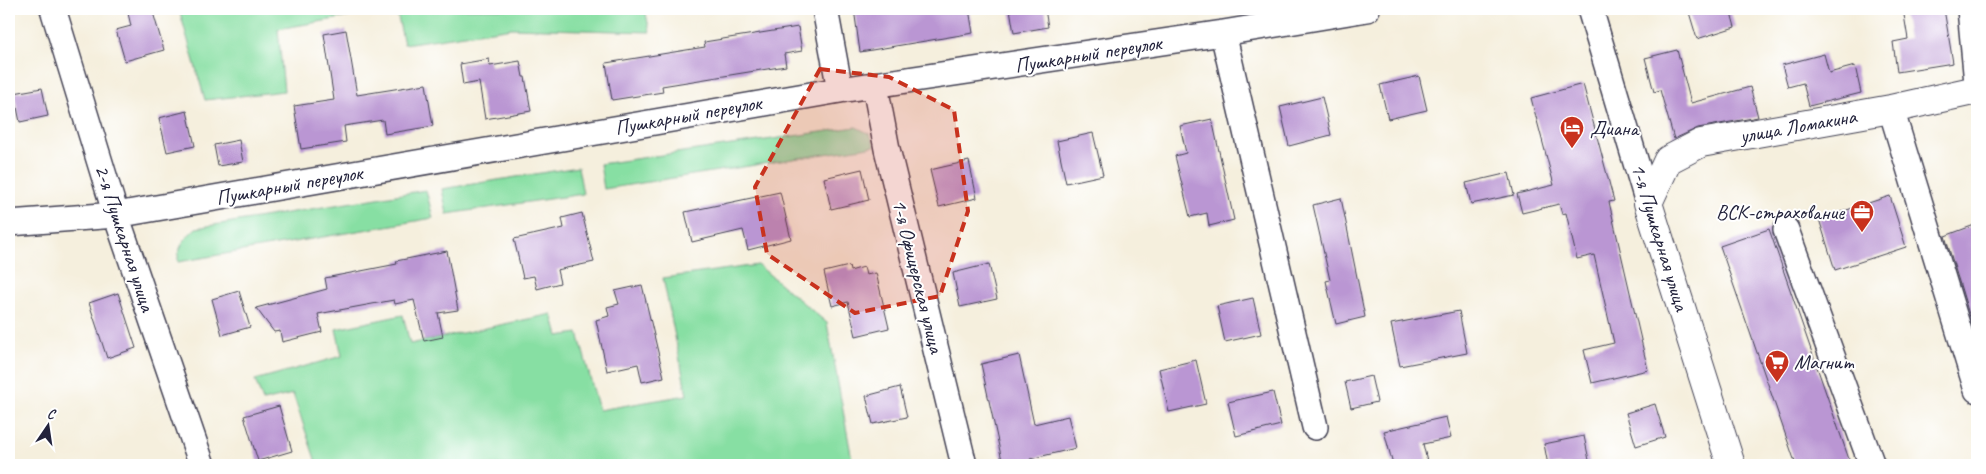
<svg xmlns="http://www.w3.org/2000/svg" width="1986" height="474" viewBox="0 0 1986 474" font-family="Caveat,sans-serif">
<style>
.green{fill:#87dfa3;stroke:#54806f}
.building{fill:#ba96d3}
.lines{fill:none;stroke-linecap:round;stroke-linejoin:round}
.minor-casing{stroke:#424153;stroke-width:28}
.major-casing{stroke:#424153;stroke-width:30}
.minor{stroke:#fff;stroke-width:25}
.major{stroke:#fff;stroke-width:28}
.marked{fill:#c8321e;fill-opacity:0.2;stroke:#c8321e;stroke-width:4;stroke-dasharray:10 6;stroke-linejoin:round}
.labels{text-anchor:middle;stroke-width:4;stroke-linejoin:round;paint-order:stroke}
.street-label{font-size:21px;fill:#22223b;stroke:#fff}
.poi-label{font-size:21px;fill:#22223b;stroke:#fff;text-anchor:start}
</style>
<rect width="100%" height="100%" fill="#fff"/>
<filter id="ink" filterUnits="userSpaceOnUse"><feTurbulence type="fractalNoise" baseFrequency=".02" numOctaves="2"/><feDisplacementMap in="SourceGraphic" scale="10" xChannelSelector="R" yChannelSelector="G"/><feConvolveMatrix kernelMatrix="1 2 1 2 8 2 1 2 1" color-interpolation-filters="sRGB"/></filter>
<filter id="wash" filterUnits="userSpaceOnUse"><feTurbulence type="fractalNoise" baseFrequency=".0096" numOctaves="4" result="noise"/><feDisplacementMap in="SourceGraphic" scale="20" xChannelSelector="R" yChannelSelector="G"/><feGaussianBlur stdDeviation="1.12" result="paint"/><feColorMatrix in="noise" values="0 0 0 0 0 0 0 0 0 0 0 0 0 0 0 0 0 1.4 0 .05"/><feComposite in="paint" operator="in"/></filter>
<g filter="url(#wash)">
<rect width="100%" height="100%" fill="#f5efdd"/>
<path class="green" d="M179 9H393L278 29 284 91 205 100Z
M396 9H645L650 32 512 28 404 44Z
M856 127 870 134 875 146 604 189 600 164Z
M578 167 583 194 447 214 442 189Z
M426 190 433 218 178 262C177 247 186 237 196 228Z
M758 265 827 323 853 465H317L293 394 263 401 255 380 342 356 336 329 403 315 410 344 552 314 558 336 578 333 599 410 687 395 663 278Z"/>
<g id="blocks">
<path class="building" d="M127 9H152L164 50 125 61 116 30 131 26Z
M854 9H969L973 33 860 52Z
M1010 9H1045L1048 27 1014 33Z
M1688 9H1730L1735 27 1697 39Z
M1903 9H1944L1953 63 1897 72 1893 42 1908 39Z
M798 27 802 51 784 54 786 66 662 86 663 92 612 100 606 63 705 47 704 42Z
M346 30 357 95 426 84 433 126 385 134 383 120 344 126 346 142 301 149 294 106 334 100 324 34Z
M1677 50 1691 103 1750 87 1758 117 1698 128 1674 139 1660 90 1654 92 1645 58Z
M1824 54 1829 73 1855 66 1861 93 1809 106 1803 83 1788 87 1782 65Z
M489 59 490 66 520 61 523 77H525L531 111 485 119 479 82 463 85 460 64Z
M1419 76 1427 110 1388 119 1380 85Z
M1583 84 1614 201 1609 202 1648 370 1592 383 1584 350 1614 343 1594 255 1577 259 1566 213 1562 214 1559 204 1522 213 1517 194 1554 185 1531 98Z
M42 88 48 116 20 122 14 93Z
M1322 97 1331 135 1289 146 1280 107Z
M187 111 195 146 167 152 159 118Z
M1212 119 1234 220 1209 226 1207 213 1190 217 1175 156 1186 153 1180 126Z
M1093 133 1103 175 1066 183 1057 141Z
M239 140 243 162 218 166 214 145Z
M969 161 977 198 939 207 930 170Z
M862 169 869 200 831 209 824 178Z
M1509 173 1514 195 1471 204 1466 183Z
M780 192 791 239 748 250 743 230 692 242 685 212Z
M1890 196 1906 247 1835 270 1819 219Z
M1341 198 1365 317 1336 324 1326 281 1330 280 1313 205Z
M582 213 594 262 557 270 560 283 537 289 534 276 523 278 514 239 564 228 562 218Z
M1977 224V340L1945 236Z
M1769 229 1851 465H1796L1720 246Z
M447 251 458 310 438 313 443 337 424 341 414 300 395 304 394 300 318 314 322 332 282 342 280 331 274 332 256 308 327 289 325 278 397 264 396 261Z
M989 264 997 299 960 307 953 273Z
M849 266 850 271 864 267 866 275 876 273 889 328 856 336 848 302 832 306 824 272Z
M642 285 664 377 642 382 638 364 607 371 596 320 609 316 607 307 619 304 615 291Z
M239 291 250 327 222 335 212 299Z
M118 293 136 348 107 358 89 303Z
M1253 298 1261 334 1225 342 1217 306Z
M1459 311 1467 353 1400 366 1391 324Z
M1019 355 1034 424 1068 416 1076 448 1030 459 1031 465H1003L981 364Z
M1196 360 1206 404 1169 412 1159 369Z
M1371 376 1377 402 1351 408 1345 382Z
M900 387 907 417 873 424 866 396Z
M1273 392 1281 425 1236 436 1228 402Z
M1655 404 1665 437 1636 446 1626 413Z
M279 406 292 451 258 461 244 416Z
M1446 417 1451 438 1423 444 1428 465H1393L1384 431Z
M1584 436 1590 465H1548L1544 444Z"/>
</g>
</g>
<g filter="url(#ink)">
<use href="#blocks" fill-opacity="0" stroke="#424153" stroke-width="1"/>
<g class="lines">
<defs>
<path id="minor" d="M53 9 116 215 202 465
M825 9 840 90
M1590 9 1648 203
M1970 9 1977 83
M1223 33 1315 427
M875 86 887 149 964 465
M1891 109 1977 390
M9 223 116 215 840 90 1223 33 1367 9
M1786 230 1872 465"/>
<path id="major" d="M1731 465 1648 203 1668 160 1701 143 1891 109 1977 90"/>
</defs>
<use href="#minor" class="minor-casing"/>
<use href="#major" class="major-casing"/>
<use href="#minor" class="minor"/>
<use href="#major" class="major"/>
</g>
</g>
<path class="marked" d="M820 69 889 77 954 110 968 211 940 296 855 313 767 254 755 187Z"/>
<defs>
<symbol id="hotel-pin" viewBox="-11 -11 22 30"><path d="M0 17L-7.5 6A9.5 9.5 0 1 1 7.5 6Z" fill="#c8321e" stroke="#fff"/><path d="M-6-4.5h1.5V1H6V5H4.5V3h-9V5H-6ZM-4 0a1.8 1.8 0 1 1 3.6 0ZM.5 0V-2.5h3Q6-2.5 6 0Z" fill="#fff"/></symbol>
<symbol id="office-pin" viewBox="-11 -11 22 30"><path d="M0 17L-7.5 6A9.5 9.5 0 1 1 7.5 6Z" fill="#c8321e" stroke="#fff"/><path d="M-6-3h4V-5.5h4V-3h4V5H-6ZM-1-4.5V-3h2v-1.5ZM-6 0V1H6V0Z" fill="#fff"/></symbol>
<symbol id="supermarket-pin" viewBox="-11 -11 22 30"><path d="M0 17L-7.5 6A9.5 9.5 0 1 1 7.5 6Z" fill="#c8321e" stroke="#fff"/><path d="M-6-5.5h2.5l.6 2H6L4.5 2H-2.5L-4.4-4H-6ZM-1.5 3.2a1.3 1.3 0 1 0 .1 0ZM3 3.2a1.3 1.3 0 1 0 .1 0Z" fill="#fff"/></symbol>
</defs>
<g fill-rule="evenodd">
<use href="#hotel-pin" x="1558" y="114" width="28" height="38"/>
<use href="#office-pin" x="1848" y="198" width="28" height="38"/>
<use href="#supermarket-pin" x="1763" y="348" width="28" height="38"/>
</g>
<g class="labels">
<g class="street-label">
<text transform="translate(1088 54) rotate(-9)" y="7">Пушкарный переулок</text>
<text transform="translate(688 115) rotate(-10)" y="7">Пушкарный переулок</text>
<text transform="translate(1798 126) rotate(-10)" y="7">улица Ломакина</text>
<text transform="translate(289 185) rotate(-10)" y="7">Пушкарный переулок</text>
<text transform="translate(1660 237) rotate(73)" y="7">1-я Пушкарная улица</text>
<text transform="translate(125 238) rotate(72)" y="7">2-я Пушкарная улица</text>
<text transform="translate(918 276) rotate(76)" y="7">1-я Офицерская улица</text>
</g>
<g class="poi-label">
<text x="1590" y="135">Диана</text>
<text x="1844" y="219" text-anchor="end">ВСК-страхование</text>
<text x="1794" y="369">Магнит</text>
</g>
</g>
<rect width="1986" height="474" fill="none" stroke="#fff" stroke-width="30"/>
<g transform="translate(48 426) rotate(13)" stroke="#ffffff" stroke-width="4" paint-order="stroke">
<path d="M0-4L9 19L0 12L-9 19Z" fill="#22223b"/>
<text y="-8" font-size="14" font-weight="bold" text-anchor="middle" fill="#22223b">С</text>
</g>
</svg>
